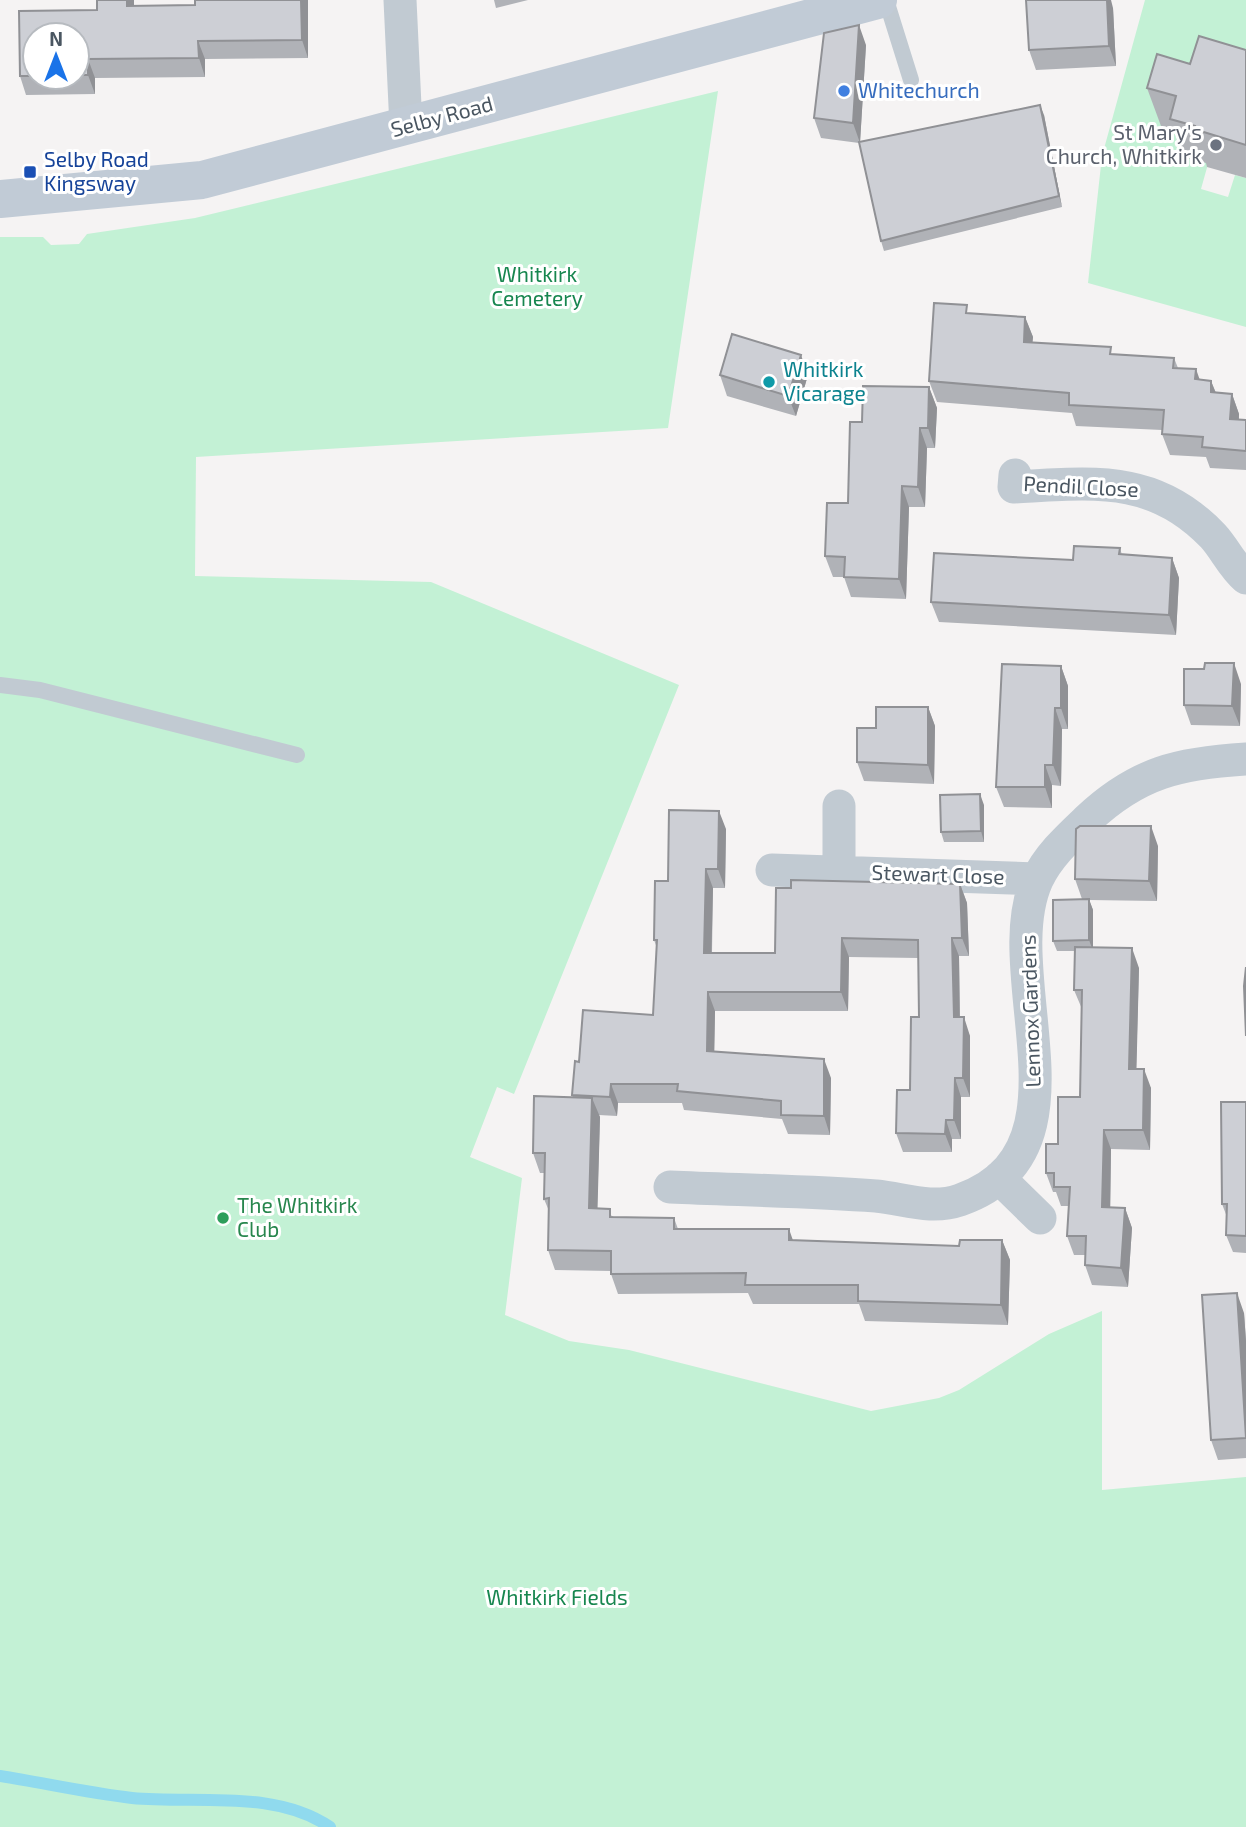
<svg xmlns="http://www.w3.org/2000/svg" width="1246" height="1827" viewBox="0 0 1246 1827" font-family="'Exo 2',sans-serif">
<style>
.green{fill:#c3f1d5}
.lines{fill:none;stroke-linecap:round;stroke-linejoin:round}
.stream{stroke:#90daee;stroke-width:12}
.service{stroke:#c1cad2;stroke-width:16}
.minor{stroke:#c1cad2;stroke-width:33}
.secondary{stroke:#c1cbd6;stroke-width:38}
.wall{fill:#b0b2b7;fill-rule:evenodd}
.shaded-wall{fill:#909195}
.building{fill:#cdcfd5;stroke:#909195;stroke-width:2}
.shop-dot{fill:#3f7fe0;stroke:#fff;stroke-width:2.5}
.worship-dot{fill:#6b7280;stroke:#fff;stroke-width:2.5}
.transit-dot{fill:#1a4fb4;stroke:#fff;stroke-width:2.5}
.culture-dot{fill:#0f9aa8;stroke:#fff;stroke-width:2.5}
.leisure-dot{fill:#2e9e5b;stroke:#fff;stroke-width:2.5}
.labels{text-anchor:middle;stroke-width:6;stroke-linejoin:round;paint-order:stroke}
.shop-label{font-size:21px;fill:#366cbe;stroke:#fff;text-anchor:start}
.street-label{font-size:21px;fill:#4a5661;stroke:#fff}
.worship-label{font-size:21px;fill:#5b616d;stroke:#fff;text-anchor:end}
.transit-label{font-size:21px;fill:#164399;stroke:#fff;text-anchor:start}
.park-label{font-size:21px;fill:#17864f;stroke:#fff}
.culture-label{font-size:21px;fill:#0d838f;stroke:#fff;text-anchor:start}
.leisure-label{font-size:21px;fill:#27864d;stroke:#fff;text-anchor:start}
</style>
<rect width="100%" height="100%" fill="#f5f3f3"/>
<path class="green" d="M1145 0H1246V84L1161 125 1190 133 1208 164 1201 189 1228 197 1235 175 1246 178V327L1088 283 1102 156Z
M718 91 668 428 196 457 195 576 431 582 679 685 514 1094 497 1087 470 1157 522 1178 505 1315 569 1341 629 1350 871 1411 939 1398 959 1390 1049 1334 1102 1311V1490L1246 1477V1827H0V237H43L51 245 79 244 87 234 195 218Z"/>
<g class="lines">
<path class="stream" d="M0 1776C44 1783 88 1793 132 1798 196 1804 274 1789 330 1827"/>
<path class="service" d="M886 0 911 80
M0 685 40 690 297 755"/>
<path class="minor" d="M400 0 406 127
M1015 475 1014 487C1093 483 1154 474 1213 536 1225 549 1232 566 1246 578
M839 806V871
M772 870 1037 879
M999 1178 1040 1218
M670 1187C739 1190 808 1191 876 1196 905 1199 931 1210 960 1200 1099 1151 994 976 1037 880 1048 856 1069 837 1088 819 1138 772 1180 763 1246 759"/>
<path class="secondary" d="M0 199 202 180 878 0"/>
</g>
<path class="wall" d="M97 0H134V5H195V0H308V58L205 59V77L95 78V94L26 95 20 76 19 11 97 10ZM35 35H77V77H35Z
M494 0H528L496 8Z
M1113 8 1116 66 1036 70 1029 50Z
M866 45 860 142 1044 115 1062 207 884 251 881 241 859 143 821 138 814 118Z
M1246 50V178L1207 167 1206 163 1183 157 1173 129 1161 126 1147 88 1190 64Z
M970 313 1025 317 1033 337 1032 342 1113 354 1174 358 1178 368 1200 380 1211 381 1216 393 1232 394 1239 414V420H1246V470L1210 468 1206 457 1170 455 1162 434V430L1076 426 1072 413 937 402 929 381Z
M720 375H808L796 416 727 396Z
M929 387 937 408 935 448H927L925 507H909L906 599 851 597 844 577H833L825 556 848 503 862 422Z
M1120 548 1122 555 1172 558 1179 578 1176 635 939 622 931 602 1073 560Z
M1061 666 1068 686V729H1062L1061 786 1052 785V808L1004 807 996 787Z
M1241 684 1240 726 1191 725 1184 705Z
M928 707 935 726 934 784 864 781 857 762 876 728Z
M984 805V842H944L941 832Z
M726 829 725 888H713L712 953H775L960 884 967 903 969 956H959L960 1017 970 1036V1097H961V1139H952V1152H903L896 1133 910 1090 919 1017 918 958 849 957 848 1011H715L714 1051 831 1078 830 1135 788 1134 782 1119 684 1110 682 1103H618L617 1116 599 1115 600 1117 597 1208 614 1217 674 1218 678 1229 793 1240 959 1246 1002 1240 1010 1260 1008 1325 865 1321 859 1304H753L748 1293 618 1294 611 1274V1271L555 1270 548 1250 549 1211 544 1199 545 1173H540L533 1153 573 1097 572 1095 579 1062 653 1015 657 948 654 940 668 881Z
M1158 846 1157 901 1089 900 1093 910V947L1139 968 1136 1069 1151 1088 1150 1150 1111 1149 1110 1207 1125 1208 1132 1228 1128 1287 1092 1285 1085 1265V1255H1074L1067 1236 1069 1206H1061L1056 1192H1053L1046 1173 1080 1097 1082 1009 1074 990 1075 951H1057L1053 941 1082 899 1075 879Z
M1246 1102V1253L1233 1252 1226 1235 1227 1217 1222 1204Z
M1244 1313 1246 1341V1458L1218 1460 1211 1440Z"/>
<path class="shaded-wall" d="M127 0H134V24L127 6Z
M301 0H308V58L302 40Z
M1107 0H1111L1113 8 1116 66 1109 46Z
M859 25 866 45 860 143 853 123Z
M198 41 205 59V77L199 58Z
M88 59 95 78V94L88 75Z
M1040 105 1044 115 1062 207 1059 196Z
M1025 317 1033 337 1031 362 1024 342Z
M801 355 808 375 796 416 788 396Z
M1196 369 1203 389 1195 379Z
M1211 381 1219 401 1211 392Z
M929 387 937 408 935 448 928 428Z
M1232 394 1239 414 1238 440 1230 419Z
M920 428 927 448 925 507 918 487Z
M902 486 909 507 906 599 899 579Z
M1172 558 1179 578 1176 635 1169 615Z
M1234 663 1241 684 1240 726 1232 706Z
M1061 666 1068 686V729L1061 708Z
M928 707 935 726 934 784 928 765Z
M1055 708 1062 729 1061 786 1053 765Z
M1045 765 1052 785V808L1045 787Z
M980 794 984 805V842L981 831Z
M719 811 726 829 725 888 718 869Z
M1151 826 1158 846 1157 901 1149 881Z
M706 869 713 888 711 971 704 953Z
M960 884 967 903 969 956 962 938Z
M1089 899 1093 910V951L1089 940Z
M842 938 849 957 848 1011 841 992Z
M952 938 959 956 960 1036 954 1017Z
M1132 948 1139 968 1136 1088 1129 1069Z
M708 992 715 1011 714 1070 707 1051Z
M964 1017 970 1036V1097L963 1078Z
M824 1059 831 1078 830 1135 824 1116Z
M1144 1069 1151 1088 1150 1150 1143 1130Z
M955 1078 961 1097V1139L954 1120Z
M611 1084 618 1103 617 1116 610 1097Z
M592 1098 600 1117 597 1228 589 1208Z
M946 1120 952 1139V1152L945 1134Z
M1104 1130 1111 1149 1110 1226 1102 1207Z
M1125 1208 1132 1228 1128 1287 1121 1268Z
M789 1229 796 1249 789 1240Z
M1002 1240 1010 1260 1008 1325 1001 1305Z
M1237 1293 1244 1313 1246 1341V1438Z"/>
<path class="building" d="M97 0H127V6L195 5V0H301L302 40 198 41 199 58 88 59V75H77V35H35V76H20L19 11 97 10Z
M1026 0H1107L1109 46 1029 50Z
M859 25 853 123 814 118 824 33Z
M1199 36 1246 50V145L1194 129 1195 126 1170 119 1176 96 1147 88 1157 54 1190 64Z
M1040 105 1059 196 881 241 859 142Z
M934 303 967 305 966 313 1025 317 1024 342 1111 347 1110 354 1174 358 1173 368 1196 369 1195 379 1211 381V392L1232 394 1230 419 1246 420V451L1202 447 1203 437 1162 434 1164 410 1069 405V393L929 381Z
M732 334 801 355 788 396 720 375Z
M863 386 929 387 928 428H920L918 487 902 486 899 579 844 577 845 557 825 556 827 503H848L850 422H862Z
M1074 546 1120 548 1119 554 1172 558 1169 615 931 602 934 553 1073 560Z
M1205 663H1234L1232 706 1184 705V669H1204Z
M1002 664 1061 666V708H1055L1053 765H1045V787H996Z
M876 707H928V765L857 762V728H876Z
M980 794 981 831 941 832 940 795Z
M669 810 719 811 718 869H706L704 953H775L776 888H791V880L960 884 962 938H952L954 1017H964L963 1078H955L954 1120H946L945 1134 896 1133 897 1090H910L911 1017H919L918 940 842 938 841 992H708L707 1051 824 1059V1116L781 1115V1101L677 1091 678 1084H611L610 1097 572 1095 575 1061 579 1062 583 1010 653 1015 657 940H654L655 881H668Z
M1080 826H1151L1149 881 1075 879 1076 829Z
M1089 899V940L1053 941V900Z
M1075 947 1132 948 1129 1069H1144L1143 1130H1104L1102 1207 1125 1208 1121 1268 1085 1265 1086 1236H1067L1070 1187H1054V1173H1046V1144H1058V1097H1080L1082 990H1074Z
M1246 967V1036L1244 986Z
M534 1096 592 1098 589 1208 610 1209V1217L674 1218V1229H789V1240L959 1246 960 1240H1002L1001 1305 858 1301V1285H745L746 1273 611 1274V1251L548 1250 549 1198 544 1199 545 1153H533Z
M1221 1102H1246V1236L1226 1235 1227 1204H1222Z
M1237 1293 1246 1438 1211 1440 1202 1295Z"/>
<circle class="shop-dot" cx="844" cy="91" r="7"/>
<circle class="worship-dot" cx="1216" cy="145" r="7"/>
<rect class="transit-dot" x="23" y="165" width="14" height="14" rx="3.5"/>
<circle class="culture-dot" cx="769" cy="382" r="7"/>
<circle class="leisure-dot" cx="223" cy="1218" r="7"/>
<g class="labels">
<g class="shop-label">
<text x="858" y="98">Whitechurch</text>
</g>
<g class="street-label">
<text transform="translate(442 117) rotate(-15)" y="7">Selby Road</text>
<text transform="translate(1081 487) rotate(3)" y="7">Pendil Close</text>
<text transform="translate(938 875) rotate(2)" y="7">Stewart Close</text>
<text transform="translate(1031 1011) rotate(-92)" y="7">Lennox Gardens</text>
</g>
<g class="worship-label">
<text x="1202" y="140">St Mary's<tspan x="1202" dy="24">Church, Whitkirk</tspan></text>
</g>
<g class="transit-label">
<text x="44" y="167">Selby Road<tspan x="44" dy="24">Kingsway</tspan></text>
</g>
<g class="park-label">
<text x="537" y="282">Whitkirk<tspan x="537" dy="24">Cemetery</tspan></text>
<text x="557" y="1605">Whitkirk Fields</text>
</g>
<g class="culture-label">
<text x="783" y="377">Whitkirk<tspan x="783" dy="24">Vicarage</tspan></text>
</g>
<g class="leisure-label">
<text x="237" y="1213">The Whitkirk<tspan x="237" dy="24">Club</tspan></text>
</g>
</g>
<g transform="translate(56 56)"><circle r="33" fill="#ffffff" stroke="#b7bbc0" stroke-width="2"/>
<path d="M0-5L12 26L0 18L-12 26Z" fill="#1a73e8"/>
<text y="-10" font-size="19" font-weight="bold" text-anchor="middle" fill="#4a5661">N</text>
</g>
</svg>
